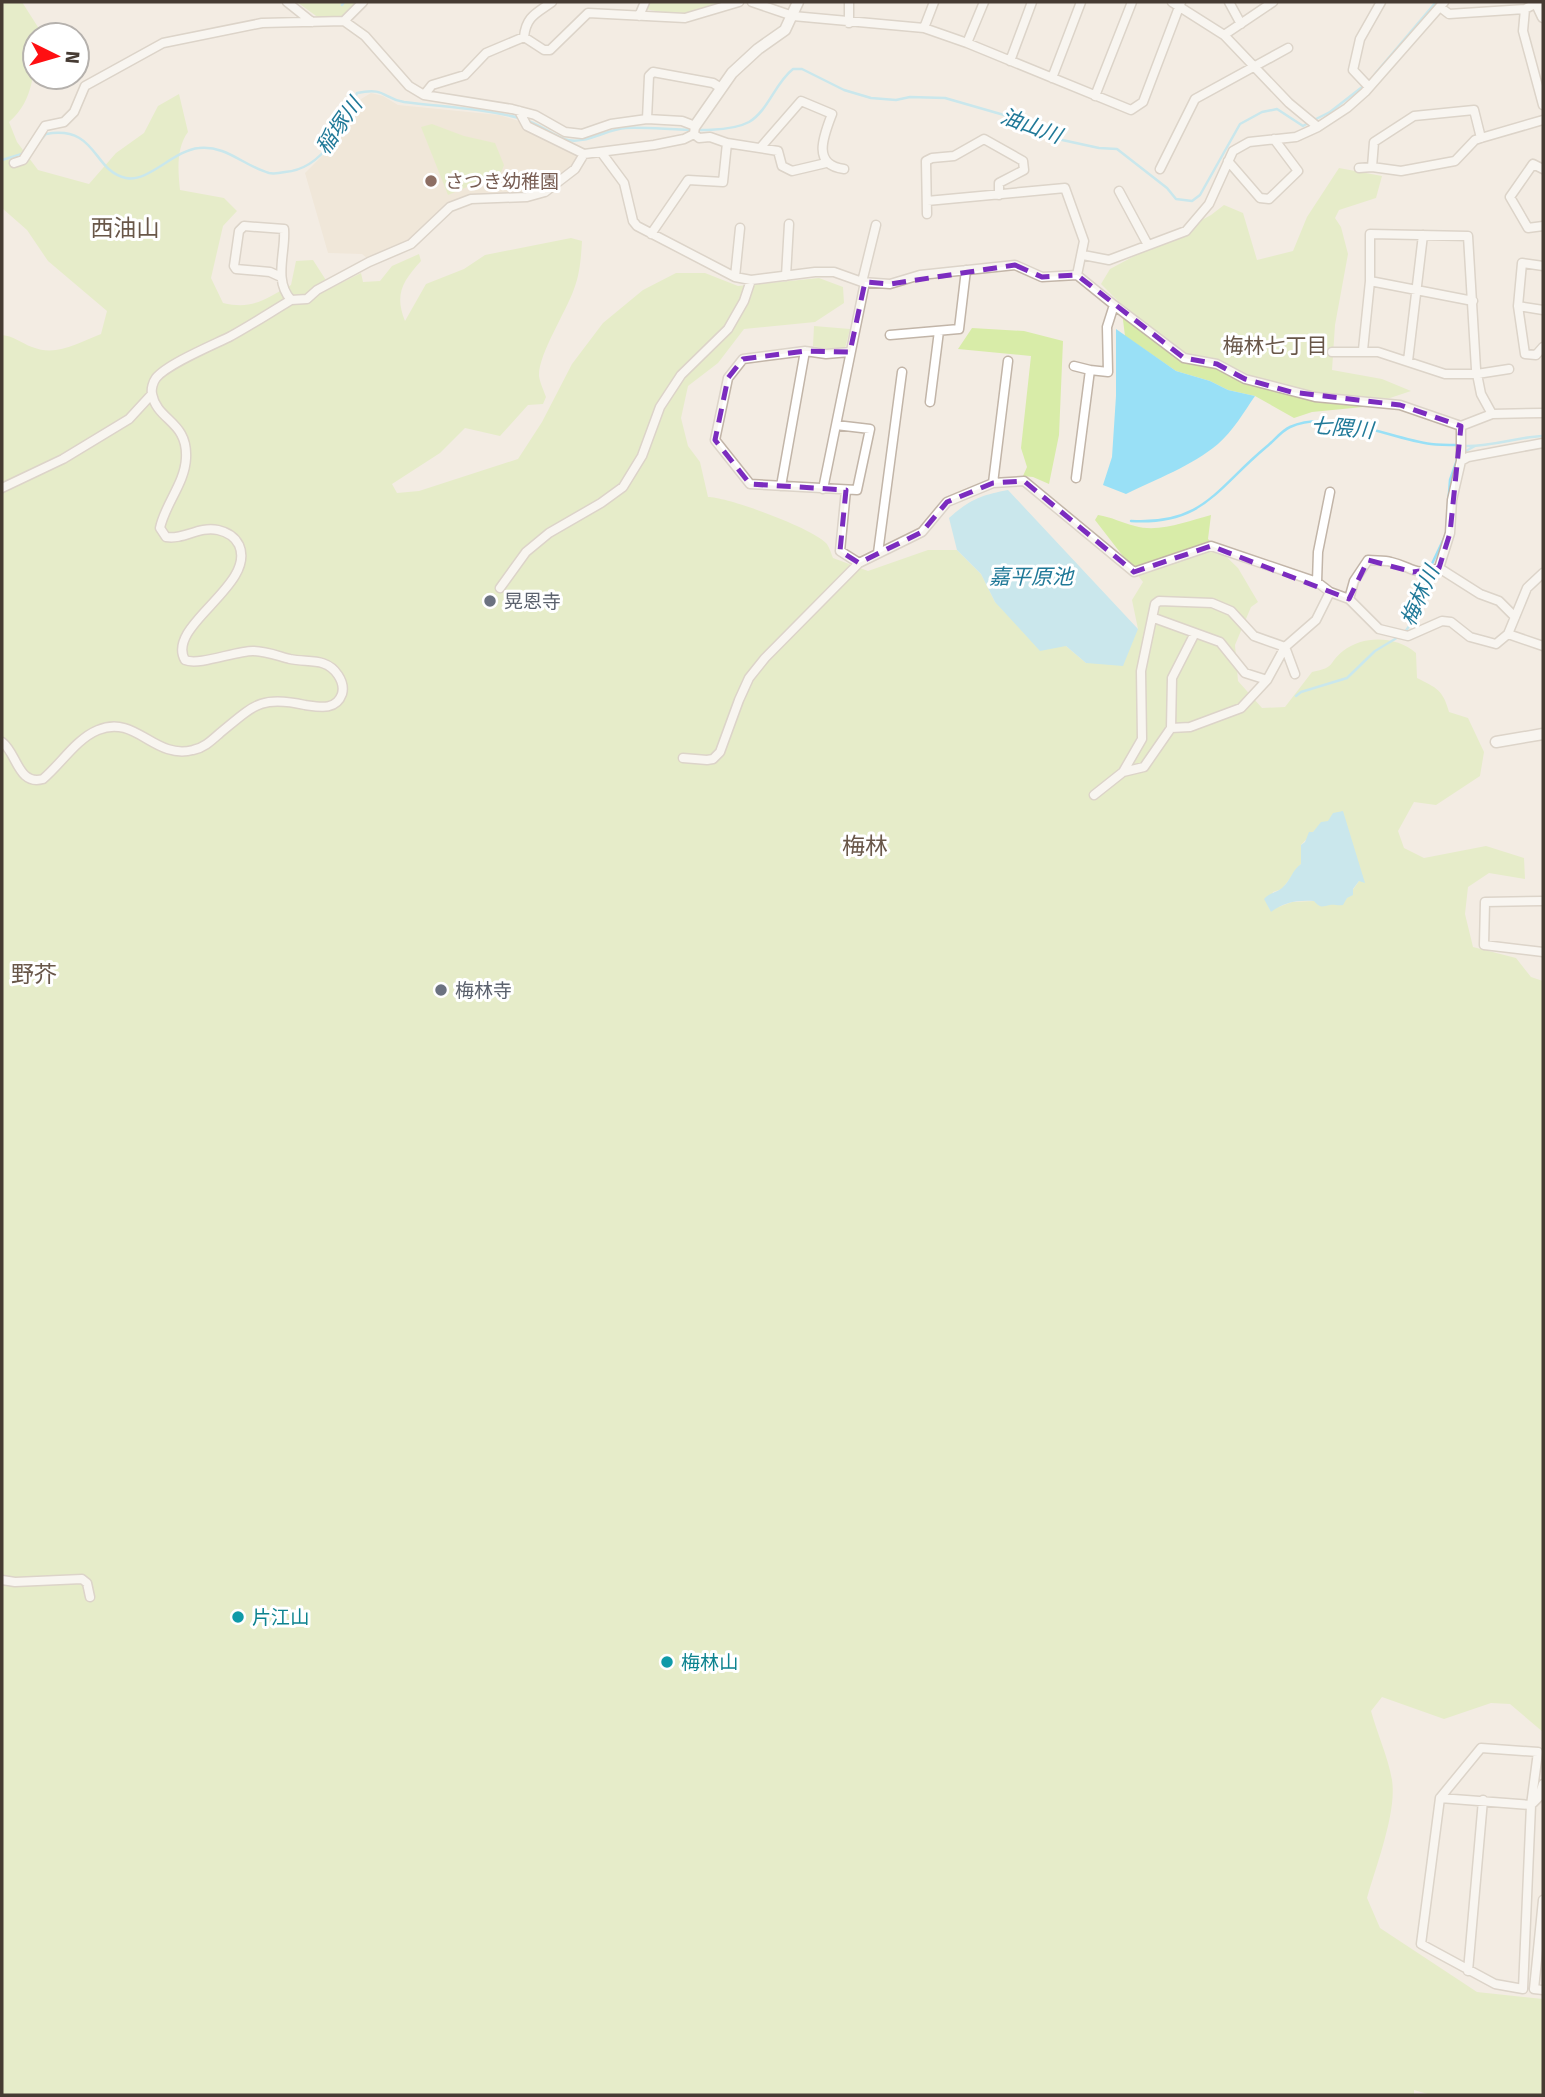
<svg xmlns="http://www.w3.org/2000/svg" width="1545" height="2097" viewBox="0 0 1545 2097" font-family="'Fira Sans','Noto Sans JP',sans-serif">
<style>
.education{fill:#eedfcc}
.green{fill:#d8eca8;fill-rule:evenodd}
.water{fill:#99e0f6}
.lines{fill:none;stroke-linecap:round;stroke-linejoin:round}
.stream{stroke:#99e0f6;stroke-width:2.5}
.minor-casing{stroke:#c2b5a8;stroke-width:11}
.tertiary-casing{stroke:#c2b5a8;stroke-width:13}
.minor{stroke:#fff;stroke-width:8}
.tertiary{stroke:#fff;stroke-width:10}
.marked{fill:none;stroke:#7b2cbf;stroke-width:5;stroke-dasharray:14 9;stroke-linejoin:round}
.education-dot{fill:#8d6e63;stroke:#fff;stroke-width:2.5}
.worship-dot{fill:#6b7280;stroke:#fff;stroke-width:2.5}
.culture-dot{fill:#0f9aa8;stroke:#fff;stroke-width:2.5}
.labels{text-anchor:middle;stroke-width:6;stroke-linejoin:round;paint-order:stroke}
.education-label{font-size:19px;fill:#785e54;stroke:#fff;text-anchor:start}
.worship-label{font-size:19px;fill:#5b616d;stroke:#fff;text-anchor:start}
.culture-label{font-size:19px;fill:#0d838f;stroke:#fff;text-anchor:start}
.water-label{font-size:21px;font-style:italic;fill:#207998;stroke:#fff}
.neighbourhood-label{font-size:21px;fill:#695749;stroke:#fff}
.quarter-label{font-size:23px;fill:#695749;stroke:#fff}
</style>
<rect width="100%" height="100%" fill="#f3ece3"/>
<path class="education" d="M371 93 383 96 398 105 499 115 519 121 524 129 576 155 577 160 573 167 544 189 526 194 473 195 409 241 368 259 362 254 328 253 305 173 342 136 353 121 361 99Z"/>
<path class="green" d="M2 2H22L43 35H35C35 67 35 100 9 122L17 142 38 170 89 184 116 153 144 133 158 106 179 94 188 132C176 148 178 171 180 190L224 198 237 211 223 226 211 278 223 303C253 310 265 299 291 285L296 261 313 260 331 288 361 273 363 282 380 281 392 266 419 254 421 261C403 281 394 294 405 321L426 284 464 269 485 255 571 238 582 241C581 257 580 274 574 289 566 312 538 355 539 376 540 383 544 391 546 397L543 404 528 405 500 436 465 428 440 453 392 484 397 493 419 491 518 459 542 422 572 364 603 323 643 290 676 273H705L738 286 819 278 843 287 844 303 815 322 744 329 718 363 688 386 681 418 688 446 700 462 708 497C728 497 812 528 826 543 829 546 831 553 833 558L868 571 928 550H957L981 574 995 602 1066 646 1086 663 1138 629 1132 600 1143 582 1095 520 1098 515C1112 517 1122 523 1135 526 1159 533 1188 521 1211 515L1208 539 1238 568 1258 602 1251 607 1235 645 1238 681 1262 708 1285 707 1312 672C1337 667 1327 664 1343 651 1364 635 1396 636 1416 653L1417 678C1437 688 1443 690 1449 712L1468 718 1484 752 1480 776 1436 805 1414 802 1398 831 1404 848 1424 858 1486 846 1524 858 1525 879 1489 873 1468 887 1465 914 1473 947 1516 958 1531 977 1543 981V1732L1510 1704 1491 1703 1444 1719 1382 1697 1371 1711C1377 1733 1388 1757 1392 1780 1397 1812 1376 1866 1367 1898L1380 1928 1477 1992 1543 1999V2095H1431L1414 2090V2095H2V335C14 336 21 343 32 347 57 357 77 343 101 334L107 311 48 261 27 230 2 208ZM1328 821 1359 881 1347 898 1331 904 1314 901 1292 902 1270 910 1268 905 1273 892 1282 889 1301 864V845L1319 826Z
M297 2H363L344 21H323Z
M648 2H723L683 16 645 9Z
M432 124 464 136 495 143 504 165 499 178 484 180 448 195 421 127Z
M1339 168 1382 176 1376 198 1339 210 1335 218 1341 227 1348 254 1335 325 1332 370 1382 379 1411 391 1363 407 1312 412 1294 418 1255 396 1228 390 1210 381 1176 371 1125 336 1121 304 1101 284 1110 269 1211 215 1224 205 1243 213 1257 260 1293 251 1307 217Z
M814 326 850 329 844 352 813 346Z
M972 328 1024 331 1063 341 1059 435 1049 484 1033 477 1023 476 1027 467 1021 448 1031 356 958 349Z"/>
<path class="water" d="M1116 329 1176 371 1210 381 1228 390 1255 396C1244 412 1233 431 1218 444 1192 466 1156 479 1126 494L1103 485 1112 457 1116 396Z
M1008 490 1138 629 1123 666 1086 663 1066 646 1040 651 995 602 981 574 957 550 949 518C969 500 981 495 1008 490Z
M1343 811 1365 883 1359 881 1353 889V895L1347 898 1343 905C1338 906 1334 904 1330 905 1322 907 1320 908 1314 901 1297 900 1284 902 1271 912L1264 899C1270 892 1277 893 1283 887 1291 880 1292 870 1301 864V845L1305 842 1309 832H1313L1321 822 1328 821 1333 813Z"/>
<g class="lines">
<path class="stream" d="M342 5 344 2
M1375 74 1436 2
M525 120C540 124 550 134 564 139 584 146 606 129 626 128 659 126 721 137 749 122 768 111 775 83 793 69H802L844 90 871 98 896 100 910 97 945 98 1011 117 1053 138 1099 148 1117 149 1167 188 1176 199 1192 201 1200 195 1240 124 1262 112 1277 109 1303 126 1308 123
M1314 120 1330 112 1366 84
M38 143 46 134C98 125 92 171 126 178 148 183 174 150 199 148 226 145 244 166 269 173 274 174 280 173 285 172 324 169 344 125 357 93 386 87 382 98 404 102 443 107 481 108 519 118
M2 160 25 153
M1465 446C1491 447 1517 437 1543 436
M1462 453 1475 446
M1131 521C1203 525 1216 489 1265 448 1273 442 1281 431 1290 427 1331 408 1390 439 1431 444 1440 445 1449 445 1458 445
M1430 568 1446 534 1450 480 1458 457
M1405 632 1417 615 1428 575
M1296 696 1301 692 1347 678 1375 651 1400 636"/>
<defs>
<path id="minor" d="M287 2 312 22
M752 2 793 16 924 28 967 43 1131 110 1143 102 1181 2
M1172 2 1224 35 1289 103 1318 127
M1229 2 1241 24
M1440 7 1449 14 1525 9 1537 3
M1525 9 1523 31 1543 105
M639 16 645 2
M344 21 363 2
M849 23V2
M924 28 934 2
M1224 35 1273 2
M524 37C526 16 537 13 552 2
M967 43 984 2
M1010 61 1032 2
M1052 78 1081 2
M1369 87 1353 70 1360 39 1381 2
M424 95 432 85 465 75 486 53 524 37 544 50H550L588 13 685 18 739 2
M1095 96 1132 2
M519 111 527 126 584 154 654 145 684 139 694 134
M647 119 649 76 653 72 713 83 721 88
M694 134 699 138 710 137 727 143 778 151 782 166 792 171 826 163
M1481 138 1474 110 1414 116 1374 142 1372 167 1401 171 1455 161 1475 140 1481 138 1543 120
M761 147 801 101 832 114C824 135 811 165 844 169
M601 152 624 183 633 221 637 226 735 277 751 280 815 272H834L862 282 890 284 920 275 1015 265 1042 277 1077 275 1084 241 1065 188 927 201
M1228 161 1260 198 1269 199 1298 171 1274 139
M14 163 23 160 45 126 64 122 74 112 85 86 163 43 262 23 344 21 365 36 409 86 424 95 512 109 535 115 565 132 582 134 611 124 647 119 682 121 695 126 694 134
M1359 168 1372 167
M1160 169 1195 99 1288 48
M1543 169 1533 164 1510 197 1528 228 1543 226
M1119 191 1148 245
M927 214 926 161 932 158 954 156 984 139 1023 161 1024 170 999 183V195
M651 234 688 180 723 182 727 143
M1083 255 1109 260 1186 231 1209 204 1233 151 1249 142 1296 137 1318 127 1347 108 1365 92 1444 2
M786 276 789 224
M281 277 270 272 236 269 234 266 239 231 244 226 284 229C286 252 273 280 291 300L307 299 317 290 369 262 411 244 450 207 471 199 527 197 545 192 575 169 584 154
M735 277 740 228
M1370 281 1473 301
M862 282 876 225
M1114 305 1184 358 1217 364 1245 379 1315 397 1400 405 1461 426 1492 414 1543 413
M1518 306 1522 263 1543 266
M1543 310 1518 306 1525 354 1536 355 1543 347
M890 335 959 329 966 270
M1363 350 1370 281V234L1468 236 1476 369 1481 394 1492 414
M1332 352H1378L1445 374H1477L1509 369
M1408 361 1423 235
M1074 366 1090 370
M930 402 939 331
M836 425 870 429 857 490 750 484 715 440 728 378 743 359 805 351 826 354 850 352
M1461 461V426
M1076 478 1090 370 1108 372 1107 327 1114 305 1077 275
M993 483 1008 361
M781 486 805 351
M2 488 63 459 129 419 152 394
M823 489 865 282
M846 490 840 551 859 563 922 532 947 502 993 483 1024 481 1134 572 1211 546 1317 582 1330 592 1349 599 1379 629 1408 636 1442 621 1451 622 1470 637 1496 644 1508 634 1527 588 1543 573
M878 553 902 372
M1317 582 1318 552 1330 492
M500 588 526 552 549 533 601 503 623 487 642 456 660 407 681 375 728 329 744 301 751 280
M1349 599 1354 581 1368 560C1376 561 1384 560 1391 562 1413 567 1414 577 1439 568
M1515 617 1499 601 1480 594 1439 568 1450 533 1452 500 1461 461 1468 457 1543 443
M1154 618 1220 642 1245 673 1267 680
M1508 634 1543 646
M1171 728 1172 678 1195 633
M2 742C17 753 18 786 43 779 61 764 76 739 98 730 136 714 154 760 193 750 204 748 212 740 220 733 254 705 261 695 305 705 319 707 336 711 342 694 344 687 342 681 338 675 326 657 308 663 290 659 278 656 266 651 253 651 235 651 199 666 185 660 165 626 257 585 239 545 235 537 227 532 218 530 198 526 184 540 166 537L160 528C165 504 185 483 186 458 188 421 157 421 152 394 151 389 153 382 156 378 167 364 213 345 231 336 251 325 271 312 291 300
M683 758 707 760 713 759 720 752 739 700 749 678 765 658 859 563
M1123 772 1144 767 1171 728 1190 727 1241 708 1267 680 1285 647 1295 674
M1094 795 1123 772 1142 739 1141 671 1155 604 1159 601 1212 603 1231 611 1254 636 1285 647 1316 620 1330 592
M1543 901 1485 902 1484 945 1543 952
M2 1580 15 1582 82 1579 87 1583 90 1597
M1481 1748 1538 1752 1531 1805 1523 1989 1495 1984 1421 1944 1440 1798Z
M1440 1798 1531 1805 1539 1797 1543 1784
M1543 1900 1534 1989 1543 1990
M1468 1971 1483 1800"/>
<path id="tertiary" d="M1536 2 1543 17
M695 126 732 73 758 49 785 30 798 2
M1496 742 1543 734"/>
</defs>
<use href="#minor" class="minor-casing"/>
<use href="#tertiary" class="tertiary-casing"/>
<use href="#minor" class="minor"/>
<use href="#tertiary" class="tertiary"/>
</g>
<path d="M0 0H1545V2097H0ZM1015 265 1042 277 1077 275 1184 358 1217 364 1245 379 1291 392 1400 405 1461 426 1450 533 1439 568 1413 572 1368 560 1349 599 1211 546 1134 572 1024 481 993 483 947 502 922 532 859 563 840 551 846 490 750 484 715 440 728 378 743 359 805 351 850 352 865 282 890 284Z" fill="#f3ece3" fill-opacity=".55" fill-rule="evenodd"/>
<path class="marked" d="M1015 265 1042 277 1077 275 1184 358 1217 364 1245 379 1291 392 1400 405 1461 426 1450 533 1439 568 1413 572 1368 560 1349 599 1211 546 1134 572 1024 481 993 483 947 502 922 532 859 563 840 551 846 490 750 484 715 440 728 378 743 359 805 351 850 352 865 282 890 284Z"/>
<circle class="education-dot" cx="431" cy="181" r="7"/>
<g class="worship-dot">
<circle cx="490" cy="601" r="7"/>
<circle cx="441" cy="990" r="7"/>
</g>
<g class="culture-dot">
<circle cx="238" cy="1617" r="7"/>
<circle cx="667" cy="1662" r="7"/>
</g>
<g class="labels">
<g class="education-label">
<text x="445" y="188">さつき幼稚園</text>
</g>
<g class="worship-label">
<text x="504" y="608">晃恩寺</text>
<text x="455" y="997">梅林寺</text>
</g>
<g class="culture-label">
<text x="252" y="1624">片江山</text>
<text x="681" y="1669">梅林山</text>
</g>
<g class="water-label">
<text transform="translate(339 126) rotate(-55)" y="7">稲塚川</text>
<text transform="translate(1031 126) rotate(20)" y="7">油山川</text>
<text transform="translate(1342 428) rotate(5)" y="7">七隈川</text>
<text x="1031" y="584">嘉平原池</text>
<text transform="translate(1420 596) rotate(-66)" y="7">梅林川</text>
</g>
<g class="neighbourhood-label">
<text x="1275" y="353">梅林七丁目</text>
</g>
<g class="quarter-label">
<text x="125" y="236">西油山</text>
<text x="865" y="854">梅林</text>
<text x="34" y="982">野芥</text>
</g>
</g>
<rect width="1545" height="2097" fill="none" stroke="#463b33" stroke-width="7"/>
<g transform="translate(56 56) rotate(95)"><circle r="33" fill="#ffffff" stroke="#b5b1ad" stroke-width="2"/>
<path d="M0-5L12 26L0 18L-12 26Z" fill="#ff0f12"/>
<text y="-10" font-size="19" font-weight="bold" text-anchor="middle" fill="#463b33">N</text>
</g>
</svg>
